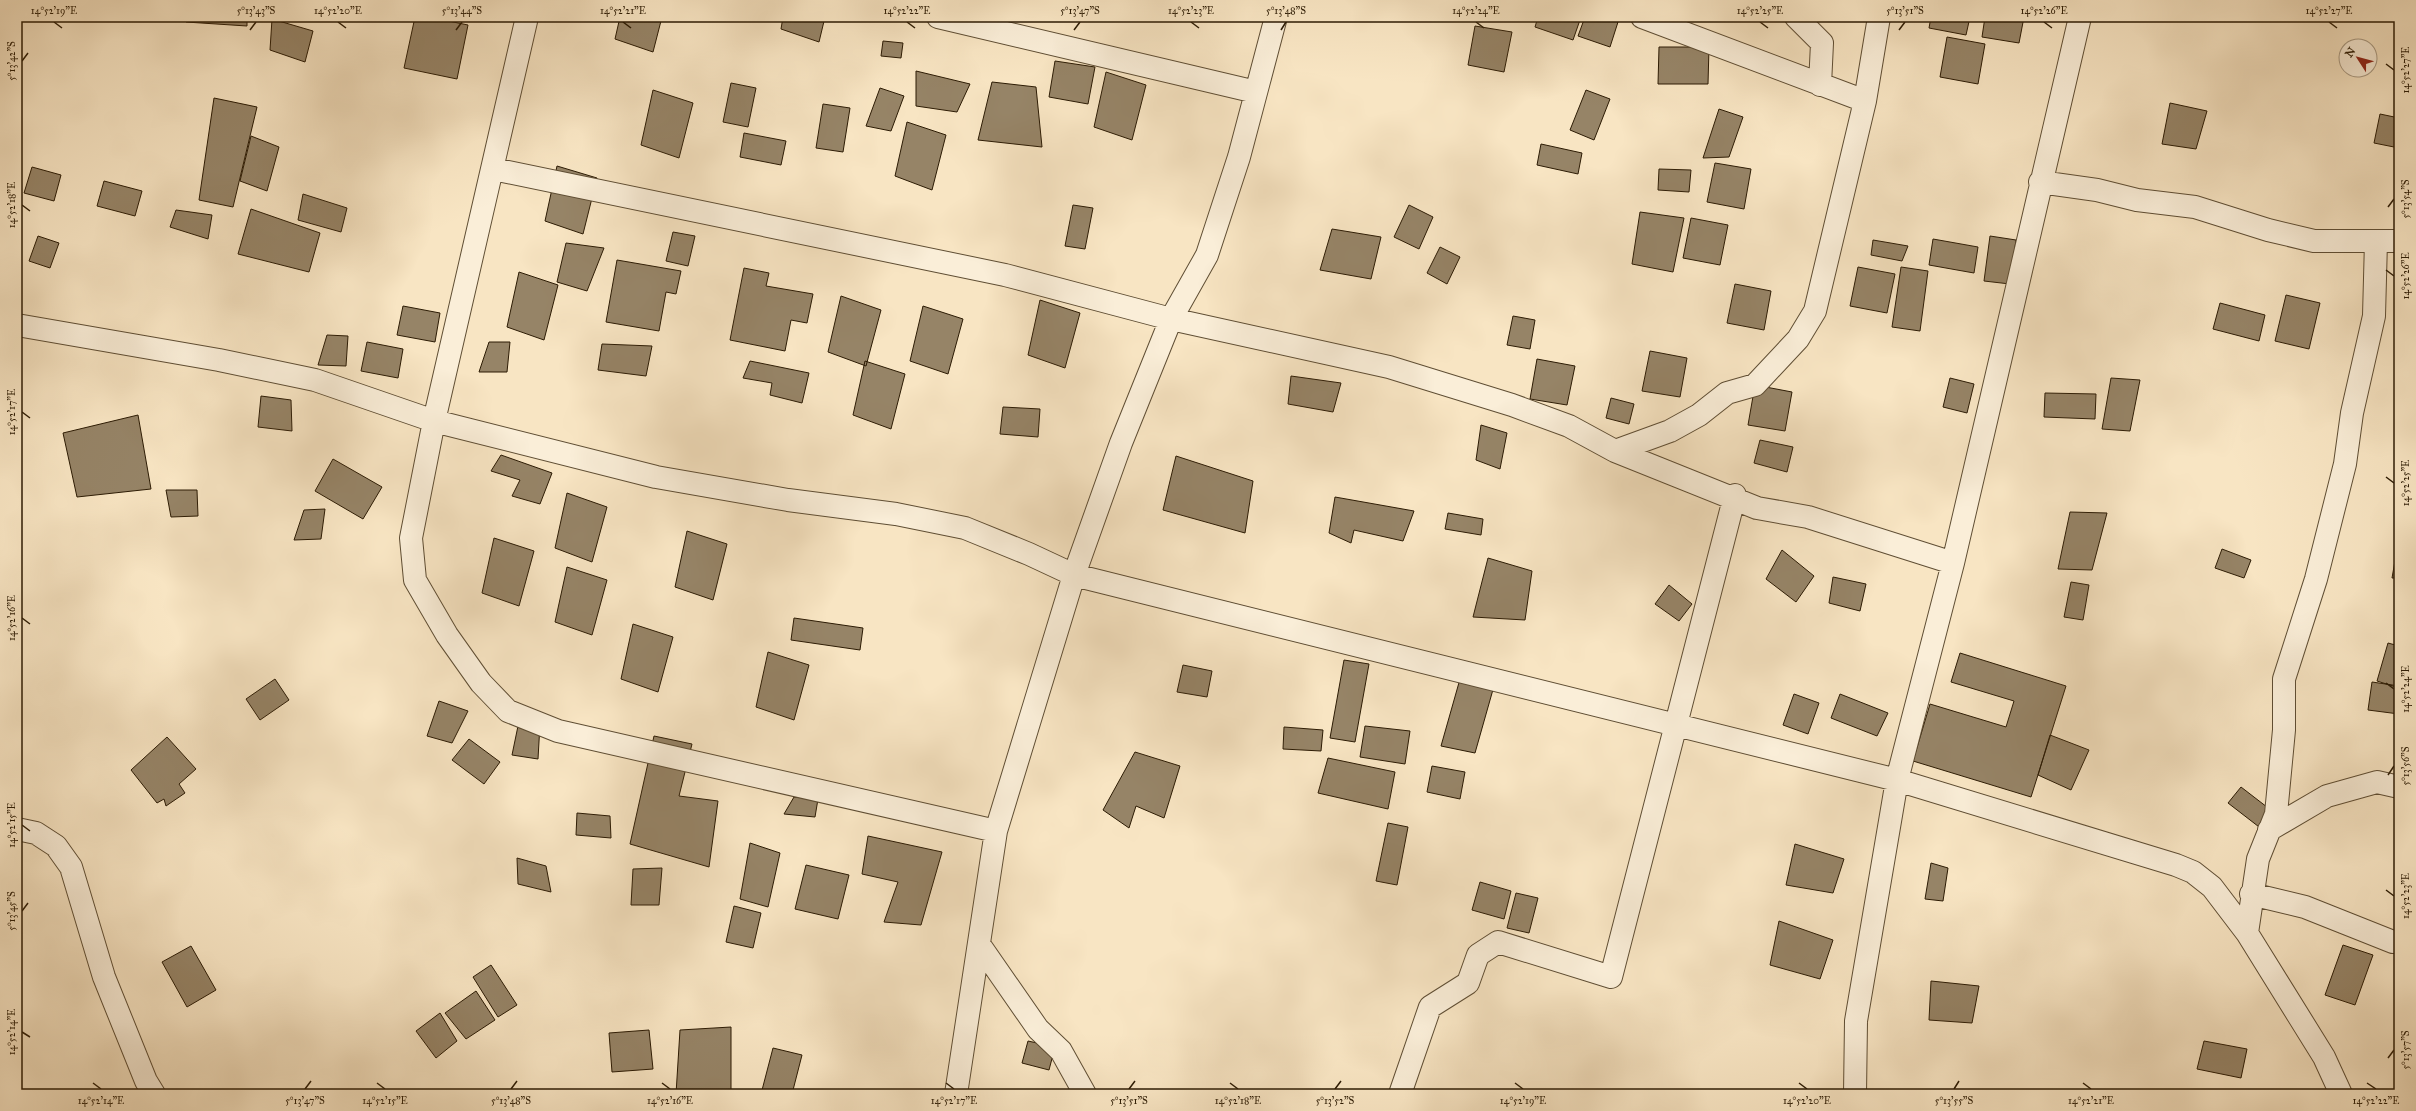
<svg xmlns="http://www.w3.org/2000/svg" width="2416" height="1111" viewBox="0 0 2416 1111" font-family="'IM FELL Great Primer',serif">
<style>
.building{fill:#968467;stroke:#2c1b04}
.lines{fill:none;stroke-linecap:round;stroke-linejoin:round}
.minor-casing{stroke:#5f4e34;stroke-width:24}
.minor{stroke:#faeed8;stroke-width:22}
.ticks{fill:none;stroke:#2c1b04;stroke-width:1.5}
.neatline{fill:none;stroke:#2c1b04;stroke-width:1.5}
.ticks-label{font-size:10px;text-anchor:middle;fill:#2c1b04}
</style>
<rect width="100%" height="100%" fill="#f8e5c3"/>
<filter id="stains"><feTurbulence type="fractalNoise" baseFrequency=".005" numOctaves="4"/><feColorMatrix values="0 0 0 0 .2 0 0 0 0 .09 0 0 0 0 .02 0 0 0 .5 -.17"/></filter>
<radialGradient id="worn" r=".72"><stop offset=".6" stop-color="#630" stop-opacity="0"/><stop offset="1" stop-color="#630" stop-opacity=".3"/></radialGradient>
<path class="building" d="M186 17H247V26L186 22Z
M415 17H429L468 25 457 79 404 68Z
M620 17H662L653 52 615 39Z
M783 17H825L819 42 781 29Z
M1538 17H1581L1573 40 1535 27Z
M1585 17H1603L1618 22 1610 47 1578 36Z
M1931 17H1970L1966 35 1929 28Z
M1985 17H2024L2019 43 1982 37Z
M272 19 313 31 305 62 270 50Z
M1475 26 1512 32 1504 72 1468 65Z
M1947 37 1985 44 1978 84 1940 77Z
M883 41 903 43 901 58 881 56Z
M1659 47H1709L1708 84H1658Z
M1055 61 1095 67 1088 104 1049 97Z
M916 71 970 84 957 112 916 106Z
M1106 72 1146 85 1132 140 1094 127Z
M992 82 1036 87 1042 147 978 140Z
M731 83 756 88 748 127 723 122Z
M880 88 904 96 891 131 866 126Z
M653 90 693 103 679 158 641 145Z
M1586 90 1610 99 1594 140 1570 130Z
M214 98 257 107 233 207 199 200Z
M2170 103 2207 111 2196 149 2162 144Z
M823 104 850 108 843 152 816 148Z
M1719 109 1743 117 1729 157 1703 158Z
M2380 114 2399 118V148L2374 143Z
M907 122 946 135 932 190 895 176Z
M744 133 786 141 781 165 740 157Z
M251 136 279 147 267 191 240 181Z
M1541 144 1582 153 1578 174 1537 165Z
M1715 163 1751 169 1744 209 1707 202Z
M557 166 597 178 583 234 545 221Z
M32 167 61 175 54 201 24 193Z
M1659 169 1691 170 1689 192 1658 190Z
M104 181 142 191 135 216 97 206Z
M303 194 347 208 341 232 298 220Z
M1073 205 1093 208 1085 249 1065 246Z
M1409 205 1433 217 1419 249 1394 237Z
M251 209 320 233 309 272 238 254Z
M176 210 212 215 208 239 170 227Z
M1640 212 1684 218 1673 272 1632 264Z
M1691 218 1728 225 1720 265 1683 258Z
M1332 229 1381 237 1371 279 1320 270Z
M673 232 695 236 688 266 666 261Z
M38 236 59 243 50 268 29 261Z
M1990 236 2016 240 2010 284 1984 281Z
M1933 239 1978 247 1974 273 1929 265Z
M1873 240 1908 246 1902 261 1871 255Z
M566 243 604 248 587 291 557 282Z
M1440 247 1460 257 1447 284 1427 273Z
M617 260 681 271 676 294 666 292 659 331 606 322Z
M1858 267 1895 274 1887 313 1850 306Z
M1901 267 1928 271 1920 331 1892 327Z
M744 268 769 273 766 286 813 294 807 323 791 320 785 351 730 340Z
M519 272 558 285 544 340 507 327Z
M1735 284 1771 291 1764 330 1727 323Z
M2286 295 2320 303 2309 349 2275 341Z
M841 296 881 310 866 366 828 352Z
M1040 300 1080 313 1065 368 1028 355Z
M2220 303 2265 315 2259 341 2213 329Z
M403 306 440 313 435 342 397 335Z
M923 306 963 319 948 374 910 361Z
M1513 316 1535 320 1530 349 1507 345Z
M327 335 348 336 346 366 318 365Z
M367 342 403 349 398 378 361 371Z
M489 342H510L507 372H479Z
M602 344 652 346 646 376 598 370Z
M1650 351 1687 358 1680 397 1642 391Z
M1537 359 1575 366 1567 405 1530 399Z
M750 361 809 373 802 403 770 395 772 383 743 378Z
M865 361 905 374 891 429 853 415Z
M1291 376 1341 383 1333 412 1288 404Z
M1950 378 1974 384 1967 413 1943 407Z
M2111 378 2140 380 2130 431 2102 429Z
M1755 385 1792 392 1785 431 1748 425Z
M2045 393 2096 394 2095 419 2044 417Z
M261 396 291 400 292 431 258 427Z
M1611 398 1634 404 1629 424 1606 418Z
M1003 407 1040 409 1038 437 1000 434Z
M138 415 151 489 77 497 63 433Z
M1481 425 1507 433 1500 469 1476 460Z
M1760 440 1793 447 1787 472 1754 463Z
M501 455 552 473 540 504 512 496 520 480 491 471Z
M1176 456 1253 481 1245 533 1163 510Z
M333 459 382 487 363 519 315 491Z
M166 490H197L198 516 171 517Z
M567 493 607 507 592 562 555 548Z
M1335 497 1414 511 1403 541 1354 530 1351 543 1329 533Z
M325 509 321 539 294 540 304 510Z
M2070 512 2107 513 2092 570 2058 569Z
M1448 513 1483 519 1481 535 1445 529Z
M687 531 727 544 713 600 675 587Z
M494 538 534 551 519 606 482 593Z
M2399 538V578H2392Z
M2222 549 2251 560 2244 578 2215 568Z
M1782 550 1814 576 1796 602 1766 579Z
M1488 558 1532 571 1525 620 1473 617Z
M567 567 607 580 592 635 555 622Z
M1833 577 1866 584 1860 611 1829 603Z
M2071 582 2089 585 2083 620 2064 617Z
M1669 585 1692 604 1679 621 1655 604Z
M794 618 863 628 860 650 791 640Z
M633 624 673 637 658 692 621 679Z
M2388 643 2399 646V688L2377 681Z
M768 652 809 665 794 720 756 707Z
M1960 653 2066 686 2031 797 1913 761 1930 704 2006 727 2014 701 1951 682Z
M1344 660 1369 664 1355 742 1330 738Z
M1183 665 1212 671 1207 697 1177 692Z
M275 679 289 700 260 720 246 699Z
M1460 679 1494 686 1475 753 1441 746Z
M2372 682 2399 686V714L2368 710Z
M1794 694 1819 703 1808 734 1783 725Z
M1840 694 1888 713 1877 736 1831 718Z
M439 701 468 711 452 743 427 736Z
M540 724 538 759 512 755 518 726Z
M1365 726 1410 731 1405 764 1360 757Z
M1284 727 1323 730 1321 751 1283 749Z
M2050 735 2089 750 2071 790 2038 775Z
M654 736 692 744 679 796 718 801 709 867 630 844Z
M167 737 196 769 179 784 185 793 166 806 164 799 157 803 131 770Z
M469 739 500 762 484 784 452 760Z
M1135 752 1180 766 1164 818 1136 806 1129 828 1103 810Z
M1328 758 1395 772 1388 809 1318 793Z
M1432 766 1465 772 1460 799 1427 792Z
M2241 787 2276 814 2263 830 2228 803Z
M794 797 818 799 815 817 784 814Z
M577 813 610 816 611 838 576 835Z
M1388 823 1408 827 1397 885 1376 881Z
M868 836 942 852 921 925 884 922 898 882 862 874Z
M750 843 780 853 768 907 740 899Z
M1795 844 1844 859 1833 893 1786 885Z
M517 858 546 866 551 892 518 884Z
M1931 863 1948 868 1943 901 1925 899Z
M806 865 849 875 838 919 795 909Z
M662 868 659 905H631L633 869Z
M1480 882 1511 891 1504 919 1472 910Z
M1516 893 1538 898 1529 933 1507 928Z
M734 906 761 913 753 948 726 942Z
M1779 921 1833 940 1820 979 1770 965Z
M2343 945 2373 955 2355 1005 2325 995Z
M191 946 216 990 187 1007 162 962Z
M491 965 517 1005 498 1017 473 977Z
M1931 981 1979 986 1972 1023 1929 1020Z
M476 991 495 1020 466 1039 445 1013Z
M440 1013 457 1041 436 1058 416 1031Z
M731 1027V1094H676L680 1030Z
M649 1030 653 1069 612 1072 609 1033Z
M1028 1041 1055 1047 1049 1070 1022 1063Z
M2204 1041 2247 1049 2241 1078 2197 1069Z
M773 1048 802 1055 792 1094H761Z"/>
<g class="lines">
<defs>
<path id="minor" d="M527 17 434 421 411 538 415 580 447 635 481 683 508 711 558 731 996 831
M938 17 1256 92
M1642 17 1865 101
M1796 17 1822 43 1820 85
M493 169 1005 275 1171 319 1389 367 1512 405 1569 426 1615 451 1757 508 1808 517 1953 563
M2040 182 2097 190 2137 200 2195 207 2268 230 2314 241H2399
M17 325 219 360 315 380 434 421 656 477 788 500 896 514 965 528 1029 554 1074 575 1897 780 2176 865 2193 872 2212 887 2247 933 2324 1057 2341 1094
M1615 451 1670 431 1699 415 1727 393 1755 385 1798 339 1815 311 1865 101 1879 17
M17 829 36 833 56 846 71 867 104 977 146 1081 154 1094
M2269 830 2327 796 2377 782 2399 787
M2251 894 2305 907 2393 942H2399
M2247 933 2258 859 2276 814 2284 730V679L2316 579 2345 464 2352 413 2374 316 2376 241
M979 944 1038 1029 1061 1051 1085 1094
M956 1094 996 831 1074 575 1121 443 1171 319 1207 255 1239 157 1276 17
M1400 1094 1430 1007 1468 983 1478 955 1498 942 1611 977 1735 495
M1855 1094 1856 1021 1897 780 1953 563 2080 17"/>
</defs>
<use href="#minor" class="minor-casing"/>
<use href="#minor" class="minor"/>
</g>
<path class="ticks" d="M54 22 62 28M338 22 346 28M623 22 631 28M907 22 915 28M1191 22 1199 28M1476 22 1484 28M1760 22 1768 28M2044 22 2052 28M2329 22 2337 28M250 30 256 22M456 30 462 22M1074 30 1080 22M1281 30 1286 22M1899 30 1905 22M22 61 28 53M2386 64 2394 70M22 205 30 211M2388 207 2394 199M2386 270 2394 276M22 412 30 418M2386 477 2394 483M22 618 30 624M2386 683 2394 689M2388 775 2394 766M22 825 30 831M2386 890 2394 896M22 911 28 903M22 1032 30 1037M2388 1058 2394 1050M93 1083 101 1089M377 1083 385 1089M662 1083 670 1089M946 1083 954 1089M1230 1083 1238 1089M1515 1083 1523 1089M1799 1083 1807 1089M2083 1083 2091 1089M2367 1083 2376 1089M305 1089 311 1081M511 1089 517 1081M1129 1089 1135 1081M1335 1089 1341 1081M1954 1089 1959 1081"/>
<rect width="2416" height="1111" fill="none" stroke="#f8e5c3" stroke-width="44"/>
<g transform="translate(2358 58) rotate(306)"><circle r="19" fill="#faeed8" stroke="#a89a83"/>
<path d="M0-3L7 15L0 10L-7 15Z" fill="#8f2418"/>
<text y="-6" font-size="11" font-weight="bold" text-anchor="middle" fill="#2c1b04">N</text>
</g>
<rect x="22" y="22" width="2372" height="1067" class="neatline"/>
<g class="ticks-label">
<text x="54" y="14">14°52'19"E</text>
<text x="256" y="14">5°13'43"S</text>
<text x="338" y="14">14°52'20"E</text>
<text x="462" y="14">5°13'44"S</text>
<text x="623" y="14">14°52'21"E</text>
<text x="907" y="14">14°52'22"E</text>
<text x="1080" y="14">5°13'47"S</text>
<text x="1191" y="14">14°52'23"E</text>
<text x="1286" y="14">5°13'48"S</text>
<text x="1476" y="14">14°52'24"E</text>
<text x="1760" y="14">14°52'25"E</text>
<text x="1905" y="14">5°13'51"S</text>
<text x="2044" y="14">14°52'26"E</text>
<text x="2329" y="14">14°52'27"E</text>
<text transform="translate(11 61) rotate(-90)" y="4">5°13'42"S</text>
<text transform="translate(2405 70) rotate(-90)" y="4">14°52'27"E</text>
<text transform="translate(2405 199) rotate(-90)" y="4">5°13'54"S</text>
<text transform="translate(11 205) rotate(-90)" y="4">14°52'18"E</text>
<text transform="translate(2405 276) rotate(-90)" y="4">14°52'26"E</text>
<text transform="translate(11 412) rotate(-90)" y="4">14°52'17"E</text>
<text transform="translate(2405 483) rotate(-90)" y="4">14°52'25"E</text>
<text transform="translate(11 618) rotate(-90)" y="4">14°52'16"E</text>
<text transform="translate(2405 689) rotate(-90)" y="4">14°52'24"E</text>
<text transform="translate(2405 766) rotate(-90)" y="4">5°13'56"S</text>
<text transform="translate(11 825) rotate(-90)" y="4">14°52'15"E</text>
<text transform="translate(2405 896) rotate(-90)" y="4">14°52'23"E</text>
<text transform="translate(11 911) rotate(-90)" y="4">5°13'45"S</text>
<text transform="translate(11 1032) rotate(-90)" y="4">14°52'14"E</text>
<text transform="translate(2405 1050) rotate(-90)" y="4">5°13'57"S</text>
<text x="101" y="1104">14°52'14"E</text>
<text x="305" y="1104">5°13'47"S</text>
<text x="385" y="1104">14°52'15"E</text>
<text x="511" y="1104">5°13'48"S</text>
<text x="670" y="1104">14°52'16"E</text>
<text x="954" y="1104">14°52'17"E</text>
<text x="1129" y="1104">5°13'51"S</text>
<text x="1238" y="1104">14°52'18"E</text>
<text x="1335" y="1104">5°13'52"S</text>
<text x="1523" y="1104">14°52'19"E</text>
<text x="1807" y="1104">14°52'20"E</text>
<text x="1954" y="1104">5°13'55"S</text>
<text x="2091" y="1104">14°52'21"E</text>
<text x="2376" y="1104">14°52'22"E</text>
</g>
<rect width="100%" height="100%" filter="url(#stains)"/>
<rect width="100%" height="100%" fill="url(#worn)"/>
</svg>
